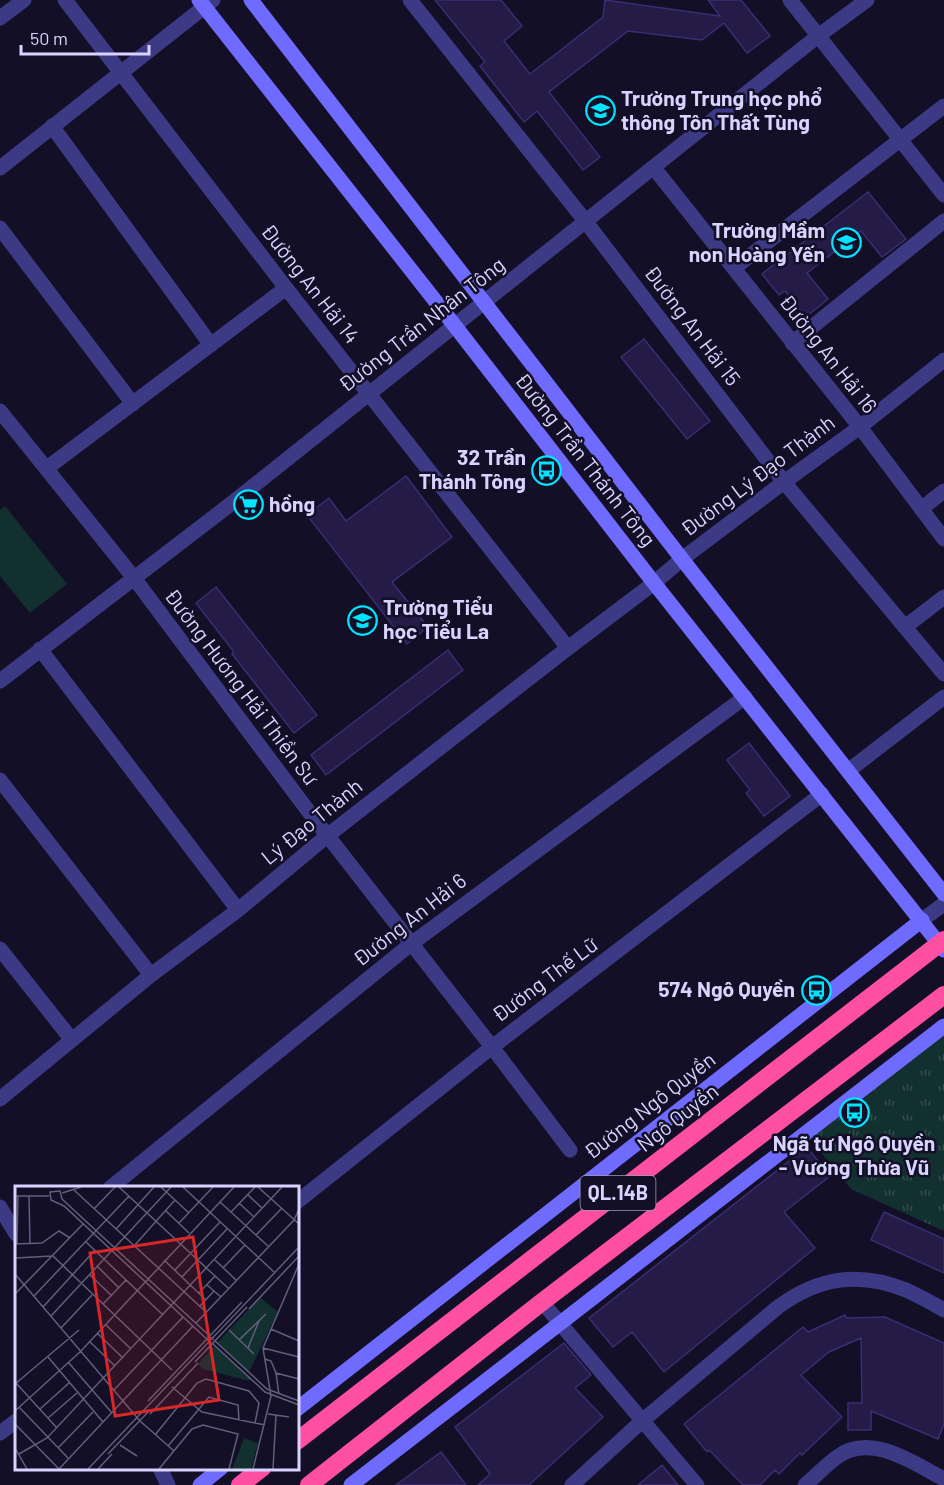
<svg xmlns="http://www.w3.org/2000/svg" width="944" height="1485" viewBox="0 0 944 1485" font-family="Barlow,sans-serif">
<style>
.grass{fill:url(#grass-tufts)}
.pitch{fill:#12302f}
.building{fill:#241b47;stroke:#3b2d73;stroke-width:1.5}
.lines{fill:none;stroke-linecap:round;stroke-linejoin:round}
.street{stroke:#3d3a85;stroke-width:15}
.secondary{stroke:#6f6bff;stroke-width:15}
.highway{stroke:#ff4fa3;stroke-width:18}
.labels{text-anchor:middle;stroke-width:5;stroke-linejoin:round;paint-order:stroke}
.shield{fill:#130f26;stroke:#9e99be;stroke-width:1.5}
.shield-label{font-size:20px;font-weight:bold;fill:#d9d4ff}
.poi-label{font-size:21px;font-weight:bold;fill:#d9d4ff;stroke:#130f26;text-anchor:start}
.street-label{font-size:21px;fill:#d9d4ff;stroke:#130f26}
.inset-road{fill:none;stroke:#625e7d;stroke-width:1.5}
.view{fill:#d62828;fill-opacity:0.15;stroke:#d62828;stroke-width:3}
.inset-edge{fill:none;stroke:#d9d4ff;stroke-width:3}
</style>
<defs>
<pattern id="grass-tufts" width="24" height="20" patternUnits="userSpaceOnUse" patternTransform="scale(1.5)"><rect width="24" height="20" fill="#12302f"/><path d="M3 7l-1-3M5 7V3M7 7l1-3M15 17l-1-3M17 17v-4M19 17l1-3" fill="none" stroke="#344d4e"/></pattern>
</defs>
<rect width="100%" height="100%" fill="#130f26"/>
<path class="grass" d="M944 1025V1231L851 1189 806 1134Z"/>
<path class="pitch" d="M5 506 67 584 30 613 0 576V510Z"/>
<path class="building" d="M435 0H501L522 26 504 41 530 74 603 17 605 0 720 16 708 0H741L770 36 747 53 724 23 702 40 628 31 549 92 600 157 583 170 537 111 524 122 480 66 485 62Z
M868 192 906 239 882 257 861 231 807 273 828 299 806 317 785 291 779 295 762 274Z
M644 339 710 421 687 439 621 357Z
M406 476 452 537 392 582 428 627 407 644 307 515 329 498 346 521Z
M216 587 317 715 294 733 232 654 234 652 196 603Z
M448 650 463 670 326 775 311 755Z
M749 743 790 796 764 816 746 793 750 790 727 760Z
M807 1147 830 1176 784 1212 815 1248 664 1372 632 1332 613 1347 589 1318Z
M884 1212 944 1239V1273L871 1240Z
M845 1315 847 1318 885 1317 944 1343V1424L938 1439 871 1411V1430H848V1403H862L861 1338 829 1352 801 1375 842 1417 802 1455 800 1453 779 1474 775 1470 760 1485H743L709 1450 707 1452 684 1424 803 1327 808 1332Z
M564 1343 591 1375 575 1388 603 1417 529 1485H478L490 1474 455 1427Z
M441 1452 466 1485H396Z
M662 1465 678 1485H638Z"/>
<g class="lines">
<path class="street" d="M65 0 286 288 568 648
M410 0 586 222 784 482 944 674
M790 0 944 195
M0 18 24 0
M52 126 211 345
M0 168 213 0
M654 168 860 427 944 539
M0 228 133 404
M734 268 944 106
M792 343 944 221
M0 411 134 578 306 808 492 1047 570 1150
M47 468 286 288
M921 509 944 491
M905 627 944 597
M40 649 238 910
M0 681 232 503 818 36 867 0
M848 771 944 697
M0 780 151 975
M922 920 944 904
M0 949 72 1040
M0 1099 151 975 238 910 327 836 568 648 654 583 682 559 784 482 860 427 944 360
M110 1188 411 944 745 697
M297 1202 492 1047 822 794
M0 1207 16 1234
M542 1302 697 1485
M0 1433 16 1421
M160 1468 168 1485
M572 1485 642 1421 778 1307C819 1277 859 1271 906 1290 919 1296 932 1303 944 1310
M805 1485C816 1476 826 1465 837 1457 871 1432 913 1463 944 1479"/>
<path class="secondary" d="M199 0 455 326 654 583 944 950
M251 0 682 559 944 894
M297 1409 922 920
M200 1485 221 1468
M351 1485 944 1026"/>
<path class="highway" d="M297 1441 944 940
M240 1485 262 1468
M309 1485 542 1302 944 995"/>
</g>
<defs>
<symbol id="school-ring" viewBox="-11 -11 22 22"><circle r="9.5" fill="#130f26" stroke="#00e5ff" stroke-width="1.5"/><path d="M0-5L7-2L0 1L-7-2ZM-4 1L0 2.5L4 1V4Q0 6-4 4Z" fill="#00e5ff"/></symbol>
<symbol id="bus-ring" viewBox="-11 -11 22 22"><circle r="9.5" fill="#130f26" stroke="#00e5ff" stroke-width="1.5"/><path d="M-5-6H5V4H4V6H2V4H-2V6H-4V4H-5ZM-3.5-4V0h7V-4ZM-3.5 1.2v1.5H-2V1.2ZM2 1.2v1.5H3.5V1.2Z" fill="#00e5ff"/></symbol>
<symbol id="supermarket-ring" viewBox="-11 -11 22 22"><circle r="9.5" fill="#130f26" stroke="#00e5ff" stroke-width="1.5"/><path d="M-6-5.5h2.5l.6 2H6L4.5 2H-2.5L-4.4-4H-6ZM-1.5 3.2a1.3 1.3 0 1 0 .1 0ZM3 3.2a1.3 1.3 0 1 0 .1 0Z" fill="#00e5ff"/></symbol>
</defs>
<g fill-rule="evenodd">
<use href="#school-ring" x="584" y="94" width="33" height="33"/>
<use href="#school-ring" x="830" y="226" width="33" height="33"/>
<use href="#bus-ring" x="530" y="454" width="33" height="33"/>
<use href="#supermarket-ring" x="232" y="488" width="33" height="33"/>
<use href="#school-ring" x="346" y="604" width="33" height="33"/>
<use href="#bus-ring" x="800" y="974" width="33" height="33"/>
<use href="#bus-ring" x="838" y="1096" width="33" height="33"/>
</g>
<g class="labels">
<rect class="shield" x="580.5" y="1176" width="75" height="34" rx="4.5"/>
<g class="shield-label">
<text x="618" y="1200">QL.14B</text>
</g>
<g class="poi-label">
<text x="621" y="106">Trường Trung học phổ<tspan x="621" dy="24">thông Tôn Thất Tùng</tspan></text>
<text x="825" y="238" text-anchor="end">Trường Mầm<tspan x="825" dy="24">non Hoàng Yến</tspan></text>
<text x="526" y="465" text-anchor="end">32 Trần<tspan x="526" dy="24">Thánh Tông</tspan></text>
<text x="269" y="512">hồng</text>
<text x="383" y="615">Trường Tiểu<tspan x="383" dy="24">học Tiểu La</tspan></text>
<text x="795" y="997" text-anchor="end">574 Ngô Quyền</text>
<text x="854" y="1151" text-anchor="middle">Ngã tư Ngô Quyền<tspan x="854" dy="24">- Vương Thừa Vũ</tspan></text>
</g>
<g class="street-label">
<text transform="translate(310 284) rotate(52)" y="7">Đường An Hải 14</text>
<text transform="translate(422 325) rotate(-38)" y="7">Đường Trần Nhân Tông</text>
<text transform="translate(692 326) rotate(53)" y="7">Đường An Hải 15</text>
<text transform="translate(828 354) rotate(52)" y="7">Đường An Hải 16</text>
<text transform="translate(585 460) rotate(52)" y="7">Đường Trần Thánh Tông</text>
<text transform="translate(758 476) rotate(-37)" y="7">Đường Lý Đạo Thành</text>
<text transform="translate(241 687) rotate(53)" y="7">Đường Hương Hải Thiền Sư</text>
<text transform="translate(312 822) rotate(-39)" y="7">Lý Đạo Thành</text>
<text transform="translate(410 920) rotate(-38)" y="7">Đường An Hải 6</text>
<text transform="translate(545 980) rotate(-37)" y="7">Đường Thế Lữ</text>
<text transform="translate(650 1106) rotate(-38)" y="7">Đường Ngô Quyền</text>
<text transform="translate(678 1118) rotate(-38)" y="7">Ngô Quyền</text>
</g>
</g>
<g transform="translate(15 1186)">
<rect width="284" height="284" fill="#130f26"/>
<path d="M245 111 263 126 234 186 202 157ZM199 160 236 193 234 195 188 183 183 178ZM229 252 243 257 236 283H217Z" fill="#12302f"/>
<path class="inset-road" d="M104 1 213 102M146 1 174 27M168 1 259 86M243 1 284 38M59 4 191 126M47 7 66 1M233 9 247 22M0 10H34M14 10 15 58M47 13 45 5 35 6 36 14 49 20 196 157M47 13 199 154M205 16 253 60M224 17 239 31M79 23 100 1M151 25 174 47M216 26 240 1M164 37 198 1M101 43 139 1M241 49 267 22M71 56 148 129M0 58 27 57 44 45 55 52M2 58 3 10M119 60 160 14M38 70 157 184M0 72 37 70M149 74 191 114M200 74 221 94M82 80 104 102M208 82 230 59M160 84 205 36M0 88 125 235 159 265M75 89 96 109M167 91 212 43M192 99 206 111M184 107 200 90M0 108 68 38M19 110 114 10M88 118 111 94M185 120 199 105M28 121 80 64M234 123 284 70M36 130 156 1M181 137 279 34 284 23M90 138 116 163M46 142 77 109M256 143 284 155M214 144 239 168M82 147 108 172M224 154 251 128M74 155 100 180M200 155 252 203 284 215M198 158 250 206 284 219M233 162 244 135M248 162 284 171M33 171 88 236M250 173 256 175 261 187 264 209M53 176 97 227M180 176 232 121M261 187 284 193M1 197 42 242M0 198 64 144M157 201 187 226 250 239M99 204 168 131M133 215 227 116M4 221 53 272M25 223 54 197M0 225 66 165 219 1M135 228 183 177M253 228 274 231M33 232 62 207M0 238 44 283M140 249 182 197 191 193 234 205 244 217 240 237M105 259 122 270M153 260 194 211 223 219 224 234M0 262 12 283M43 262 78 226M4 268 32 252 267 1M93 268 135 224M44 283 178 140M73 283 284 61M83 283 97 268M144 283 177 243 188 239 223 248 214 283M238 283 256 210 248 162 284 78M258 283 261 229"/>
<path class="view" d="M178 51 204 214 100 230 75 67Z"/>
<rect width="284" height="284" class="inset-edge"/>
</g>
<path d="M21 45v9h128v-9" fill="none" stroke="#d9d4ff" stroke-width="3"/>
<text x="30" y="45" font-size="18" fill="#d9d4ff" stroke="#130f26" stroke-width="4.5" paint-order="stroke">50 m</text>
</svg>
